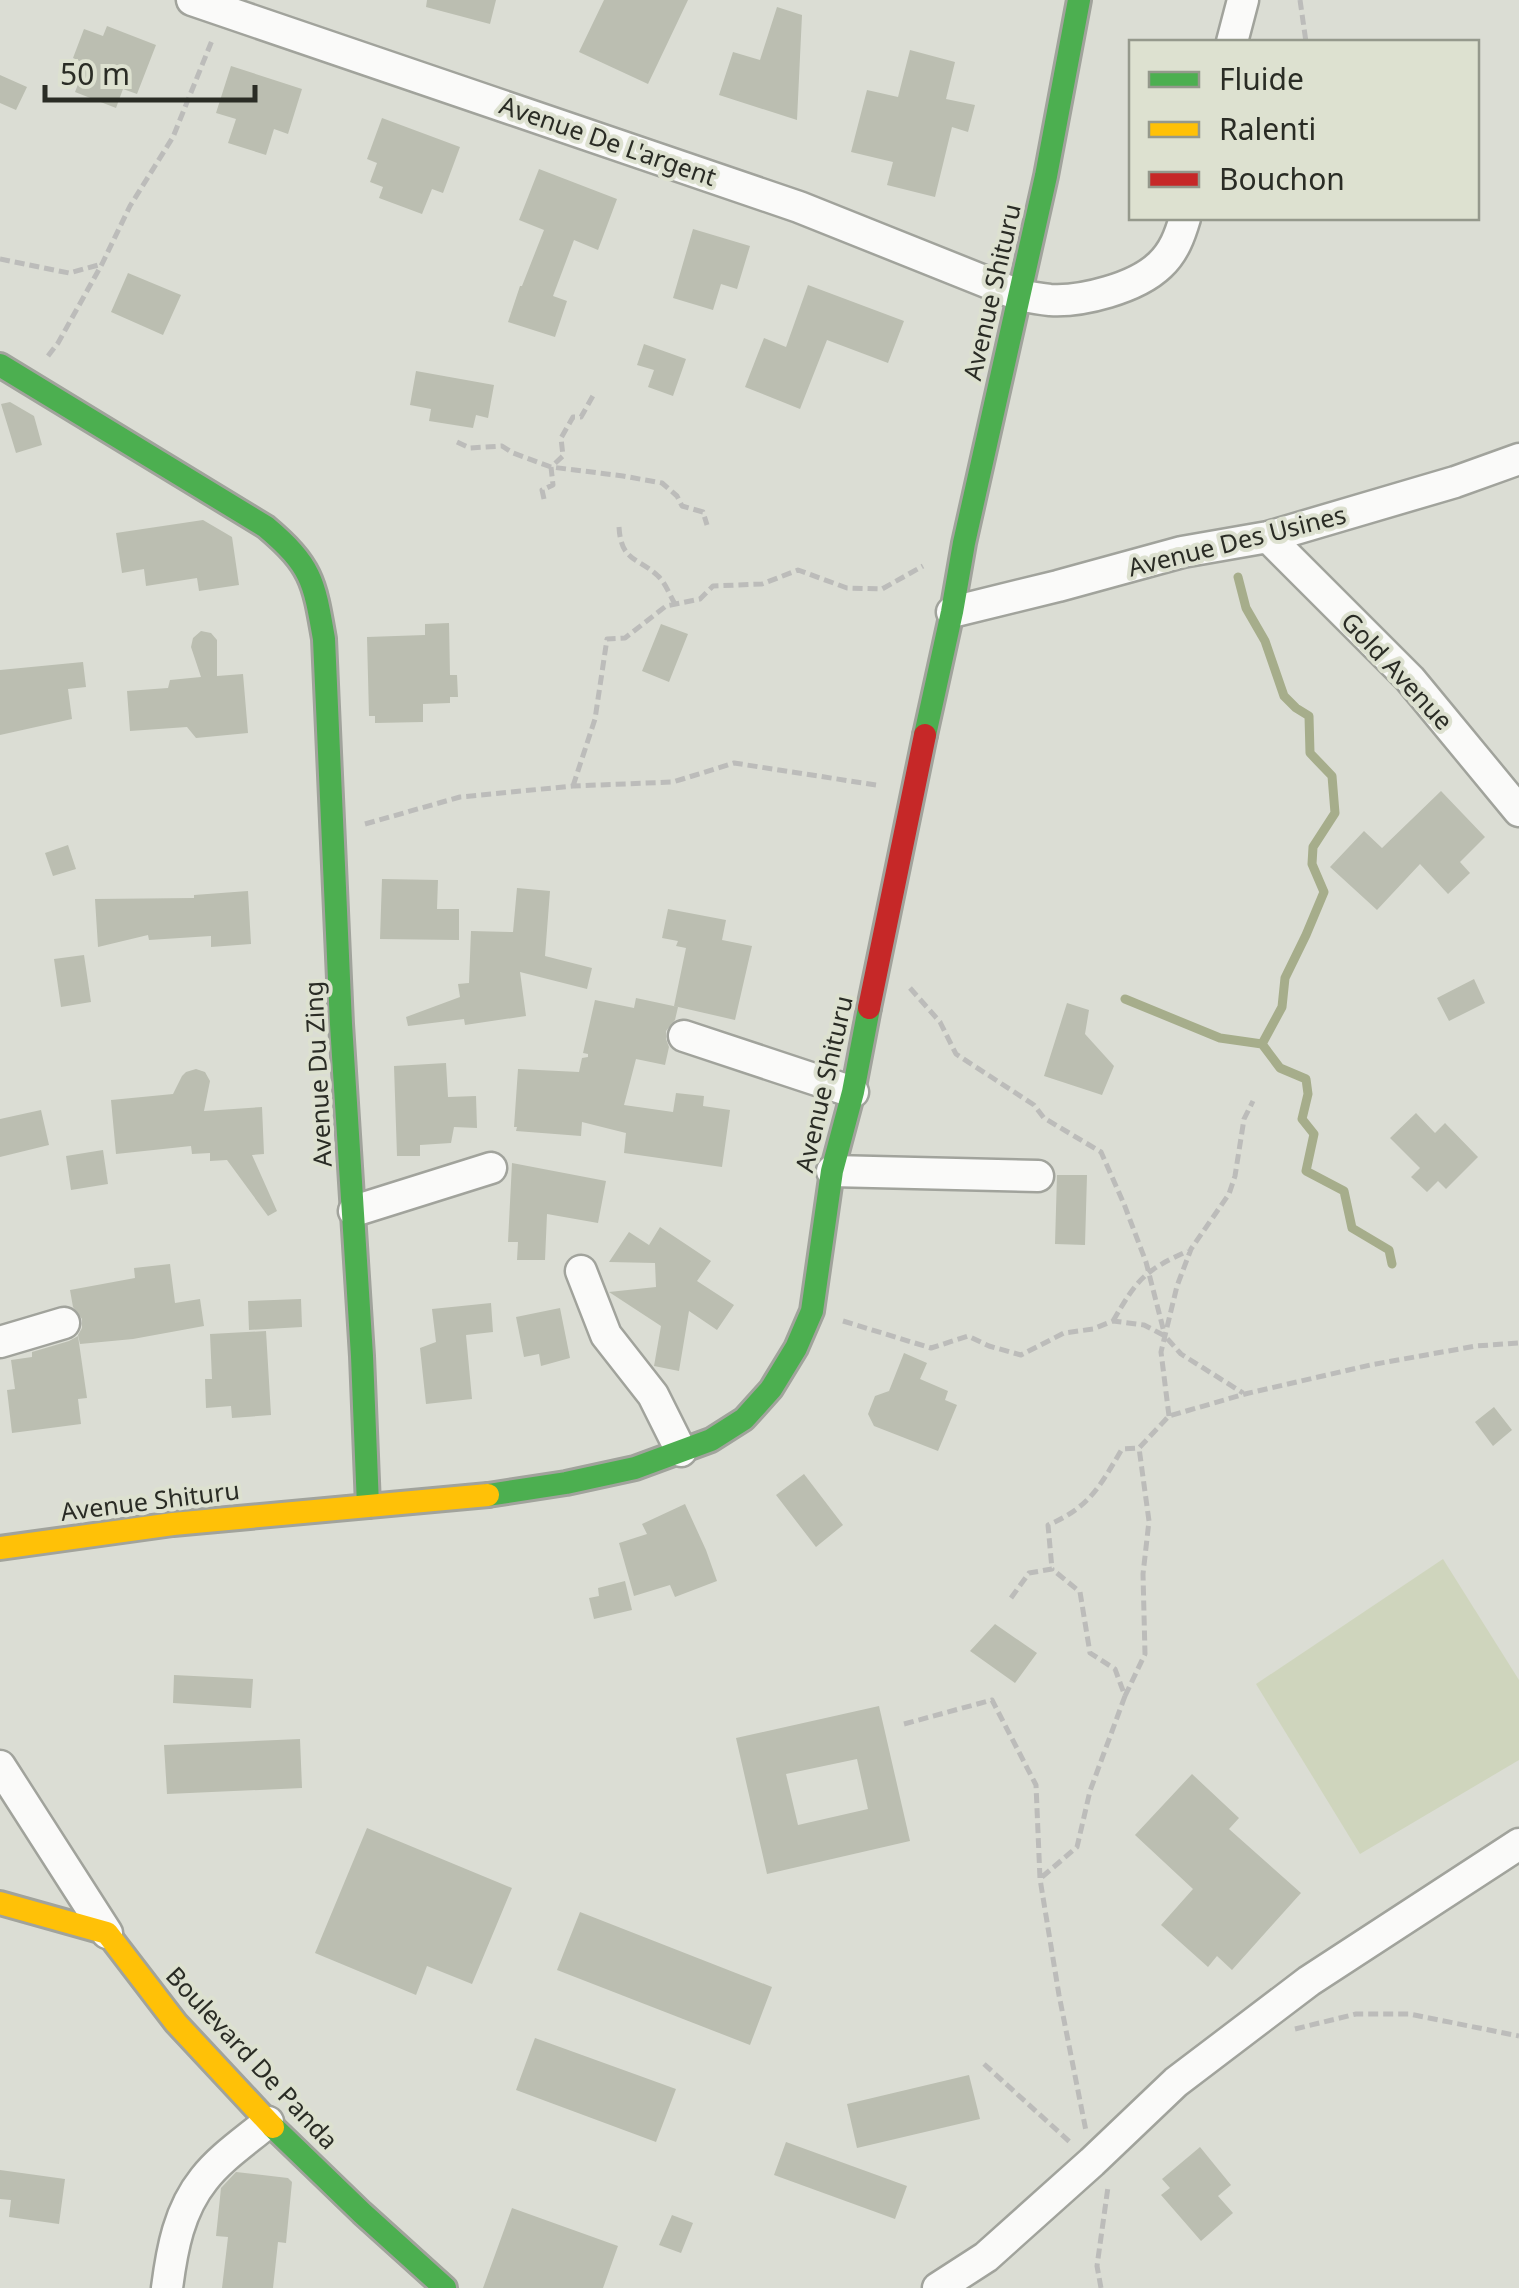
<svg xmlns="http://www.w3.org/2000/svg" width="1519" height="2288" viewBox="0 0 1519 2288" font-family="'Noto Sans',sans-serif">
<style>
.green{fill:#cfd5bd}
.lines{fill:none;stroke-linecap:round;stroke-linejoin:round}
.stream{stroke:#a6ad8b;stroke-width:9}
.building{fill:#bbbeb1;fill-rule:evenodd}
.street-casing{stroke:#a1a39c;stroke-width:35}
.fast-casing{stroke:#a1a39c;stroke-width:28}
.slow-casing{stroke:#a1a39c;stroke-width:28}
.jam-casing{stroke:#a1a39c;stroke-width:28}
.path{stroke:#bcbcba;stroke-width:5;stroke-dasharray:10 5;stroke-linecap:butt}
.street{stroke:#fafaf9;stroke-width:30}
.fast{stroke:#4caf50;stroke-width:22}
.slow{stroke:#ffc107;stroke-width:22}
.jam{stroke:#c62828;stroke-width:22}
.labels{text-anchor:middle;stroke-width:8;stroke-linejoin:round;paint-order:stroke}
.street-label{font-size:25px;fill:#2a2c25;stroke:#dde1d0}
</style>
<rect width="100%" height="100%" fill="#dbddd4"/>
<path class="green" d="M1443 1559 1519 1680V1760L1360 1854 1256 1684Z"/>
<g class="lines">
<path class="stream" d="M1238 577 1246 608 1265 641 1284 696 1296 708 1309 716 1310 753 1332 776 1335 813 1313 847 1312 864 1324 892 1306 935 1285 978 1282 1007 1262 1044 1280 1068 1306 1079 1308 1094 1302 1119 1314 1134 1306 1171 1344 1191 1352 1228 1389 1250 1392 1264
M1125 999 1220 1038 1262 1044"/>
</g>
<path class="building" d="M427 0H496L490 24 426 7Z
M604 0H688L648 84 579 52Z
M777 7 802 15 797 120 719 95 733 52 760 60Z
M107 26 156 45 137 94 123 89 116 108 75 92 86 64 73 58 84 29 103 36Z
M910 50 955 62 946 99 975 105 968 132 952 127 935 197 887 185 893 162 851 152 867 90 898 97Z
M231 66 302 89 288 134 274 129 266 155 228 143 236 119 216 113Z
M0 75 27 87 16 110 0 103Z
M382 118 460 147 443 193 432 189 422 214 379 198 383 187 370 182 377 163 367 159Z
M539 169 617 199 598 250 574 240 553 296 567 301 555 337 508 322 520 286H522L544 230 519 220Z
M693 229 750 246 737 289 721 284 713 310 673 298Z
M128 273 181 295 163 335 111 312Z
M808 285 904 321 888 363 827 340 800 409 745 387 764 338 786 347Z
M644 344 686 359 673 396 648 387 654 370 637 365Z
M416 371 494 385 488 418 476 415 473 428 429 421 431 409 410 405Z
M10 402 34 416 42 445 16 453 1 404Z
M203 520 232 537 239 585 199 591 197 578 146 586 144 569 122 573 116 533Z
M449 623 450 675H457L458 697H450V703L423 704V722L375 723V716H369L367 637 425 635V624Z
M661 624 688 634 669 682 642 671Z
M201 631 211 633 217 640V676L243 674 248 733 196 738 187 727 130 731 127 691 168 688 170 680 201 677 191 647 193 638Z
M83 662 86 687 68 689 72 719 0 735V670Z
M1441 791 1485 837 1460 862 1470 873 1448 894 1420 864 1377 910 1330 867 1364 831 1382 848Z
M68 845 76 869 53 876 45 853Z
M382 879 438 880 437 909H459V940L380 939Z
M517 888 550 891 545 956 592 968 587 989 520 972 526 1016 465 1025 464 1019 408 1026 406 1017 460 997 458 984 469 983 471 931 513 932Z
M248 891 251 944 211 947V936L149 940 148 935 98 947 95 899 194 898V895Z
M668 909 726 920 722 940 752 946 735 1020 674 1006 686 948 676 946 678 941 662 938Z
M84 955 91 1002 61 1007 54 959Z
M1474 979 1485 1003 1449 1021 1437 998Z
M636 998 678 1007 675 1020 666 1031V1039L669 1047 665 1065 636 1059 624 1105 673 1112 676 1093 704 1096 703 1106 730 1110 722 1167 624 1153 626 1133 582 1122 581 1136 516 1131 517 1127H514L518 1069 579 1072 582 1058 588 1057V1054L583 1053 595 1000 634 1008Z
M1067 1003 1089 1010 1085 1034 1114 1066 1102 1095 1044 1076Z
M446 1063 448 1097 476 1096 477 1128 454 1127 451 1143 420 1145V1156H397L394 1066Z
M196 1069 205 1072 210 1081 204 1111 262 1107 264 1154 252 1155 277 1211 268 1216 227 1160 210 1161V1153L192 1154 191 1146 116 1154 111 1100 173 1094 182 1076 186 1072Z
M41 1110 49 1145 0 1157V1119Z
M1416 1113 1435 1133 1445 1123 1478 1157 1446 1189 1438 1181 1427 1192 1411 1177 1420 1168 1390 1138Z
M103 1150 108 1184 71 1190 66 1156Z
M512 1163 606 1181 598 1223 547 1214 545 1260H517L518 1242H508Z
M1057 1175H1087L1085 1245 1055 1244Z
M660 1227 711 1261 697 1281 734 1305 717 1330 689 1311 679 1371 654 1366 661 1326 609 1292 656 1287 655 1263 609 1262 629 1232 649 1245Z
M170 1264 175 1303 200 1299 204 1326 133 1339 80 1344 78 1335 82 1328V1319L73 1307 70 1290 135 1278 134 1268Z
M301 1299 302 1327 249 1330 248 1301Z
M491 1303 493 1332 466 1335 472 1399 426 1404 420 1348 436 1342 432 1309Z
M560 1308 570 1358 541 1366 539 1354 524 1357 516 1317Z
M266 1331 271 1415 232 1418 231 1406 206 1408 205 1379H212L210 1334Z
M78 1336 87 1398 78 1399 81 1424 12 1433 7 1390 15 1389 11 1360 32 1357V1352L69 1341Z
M904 1353 927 1363 920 1379 948 1391 945 1400 957 1405 938 1451 874 1426 868 1414 875 1396 889 1391Z
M1494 1407 1512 1430 1493 1446 1475 1422Z
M804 1474 843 1525 816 1547 776 1495Z
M685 1504 706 1550 717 1581 675 1597 670 1585 634 1596 619 1543 647 1534 642 1524Z
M625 1581 632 1610 594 1619 589 1598 599 1596 598 1588Z
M995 1624 1037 1653 1015 1683 970 1651Z
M174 1675 253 1679 251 1708 173 1703Z
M879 1706 910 1841 767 1874 736 1738ZM857 1759 868 1809 798 1825 786 1774Z
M300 1739 302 1788 167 1794 164 1745Z
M1192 1774 1239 1818 1229 1829 1301 1893 1232 1970 1217 1956 1208 1967 1161 1925 1193 1889 1135 1835Z
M367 1828 512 1888 472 1984 427 1966 416 1995 315 1953Z
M580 1912 772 1987 750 2045 557 1970Z
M535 2038 676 2089 656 2142 516 2090Z
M969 2075 980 2119 857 2148 847 2104Z
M786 2142 907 2186 895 2219 774 2175Z
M1200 2147 1231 2185 1218 2196 1233 2213 1201 2241 1161 2195 1170 2188 1162 2179Z
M0 2170 65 2179 59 2224 9 2217 11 2200 0 2199Z
M236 2172 288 2178 292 2182 286 2243 278 2242 273 2288H222L228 2237 216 2236 221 2188Z
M512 2208 618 2246 603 2288H483Z
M672 2215 693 2223 681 2253 659 2245Z"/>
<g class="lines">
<defs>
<path id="street" d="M192 0 799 207 1019 295C1029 297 1040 299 1050 300 1082 302 1136 288 1160 265 1174 252 1180 235 1185 218
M1232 42 1243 0
M1268 537 1410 679 1519 811
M952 612 1058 586 1182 552 1268 537 1455 482 1519 459
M684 1036 853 1092
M832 1171 1038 1176
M354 1211 491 1168
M581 1271 606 1335 653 1395 681 1451
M0 1342 64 1323
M0 1766 107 1933
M167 2288C172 2249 179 2210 204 2179 221 2157 247 2140 268 2122
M938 2288 986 2257 1092 2162 1176 2082 1309 1981 1519 1844"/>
<path id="fast" d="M0 365 266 527C312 566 314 581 324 639L341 1024 362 1356 368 1506
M925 735 952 612 964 543 1046 176 1079 0
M488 1495 566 1483 635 1468 711 1440 744 1419 771 1389 796 1348 812 1311 832 1171 853 1092 869 1008
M273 2127 362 2213 445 2288"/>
<path id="slow" d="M0 1548 173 1524 488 1495
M0 1903 107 1933 176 2023 273 2127"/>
<path id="jam" d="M869 1008 925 735"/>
</defs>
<use href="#street" class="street-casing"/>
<use href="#fast" class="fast-casing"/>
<use href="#slow" class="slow-casing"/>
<use href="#jam" class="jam-casing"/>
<path class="path" d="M1300 0 1306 42
M0 259 69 273 102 264
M48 356 58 343 102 264 130 206 173 137 213 38
M457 442 470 448 502 446 513 453 551 467 623 476 662 483 677 496 682 506 703 512 707 525
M544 499 542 490 553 485 551 467 563 456 561 438 573 417H581L594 394
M619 527C621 562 638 557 658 576 665 582 670 596 675 604
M573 786 595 719 607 639 625 638 666 606 700 599 713 586 762 584 798 570 847 588 882 589 923 566
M365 824 460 797 573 786 673 782 734 763 876 785
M910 988 940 1022 956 1054 1034 1105 1044 1118 1101 1152 1124 1204 1146 1262 1165 1336
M843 1321 931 1348 968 1336 989 1346 1021 1355 1064 1333 1093 1329 1113 1321 1144 1325 1165 1336 1181 1354 1243 1393
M1113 1321C1137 1280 1143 1271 1188 1251
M1169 1416 1161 1352 1177 1286 1191 1249 1229 1194 1235 1176 1244 1119 1253 1101
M1011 1598 1029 1573 1052 1569 1048 1525C1090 1507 1100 1486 1122 1449L1139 1448 1169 1416 1245 1394 1370 1365 1476 1346 1519 1343
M1125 1696 1145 1654 1143 1574 1149 1521 1139 1448
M904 1724 992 1700 1036 1785 1040 1879 1059 1995 1086 2131
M1042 1877 1077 1847 1090 1791 1125 1696 1115 1669 1090 1653 1080 1592 1052 1569
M1295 2029 1356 2014H1409L1519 2036
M984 2064 1071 2143
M1101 2288 1097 2266 1108 2187"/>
<use href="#street" class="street"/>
<use href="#fast" class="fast"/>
<use href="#slow" class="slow"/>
<use href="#jam" class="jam"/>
</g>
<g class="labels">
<g class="street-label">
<text transform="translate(608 141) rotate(19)" y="9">Avenue De L'argent</text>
<text transform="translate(992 292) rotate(-77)" y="9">Avenue Shituru</text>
<text transform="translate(1237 541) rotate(-14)" y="9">Avenue Des Usines</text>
<text transform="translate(1397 671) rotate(47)" y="9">Gold Avenue</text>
<text transform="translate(318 1074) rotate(-93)" y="9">Avenue Du Zing</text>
<text transform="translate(824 1084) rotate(-77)" y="9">Avenue Shituru</text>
<text transform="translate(150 1501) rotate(-7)" y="9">Avenue Shituru</text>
<text transform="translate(252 2058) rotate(47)" y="9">Boulevard De Panda</text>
</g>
</g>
<rect x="1129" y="40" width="350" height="180" fill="#dde1d0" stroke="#95998c" stroke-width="2.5"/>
<rect x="1149" y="72" width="50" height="15" fill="#4caf50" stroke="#95998c" stroke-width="2.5"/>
<text x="1219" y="90" font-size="30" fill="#2a2c25">Fluide</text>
<rect x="1149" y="122" width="50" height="15" fill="#ffc107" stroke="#95998c" stroke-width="2.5"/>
<text x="1219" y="140" font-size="30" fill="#2a2c25">Ralenti</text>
<rect x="1149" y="172" width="50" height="15" fill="#c62828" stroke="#95998c" stroke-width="2.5"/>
<text x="1219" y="190" font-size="30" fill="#2a2c25">Bouchon</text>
<path d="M45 85v15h210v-15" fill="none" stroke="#2a2c25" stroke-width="5"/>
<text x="60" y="85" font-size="30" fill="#2a2c25" stroke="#dde1d0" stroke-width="8" paint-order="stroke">50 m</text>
</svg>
